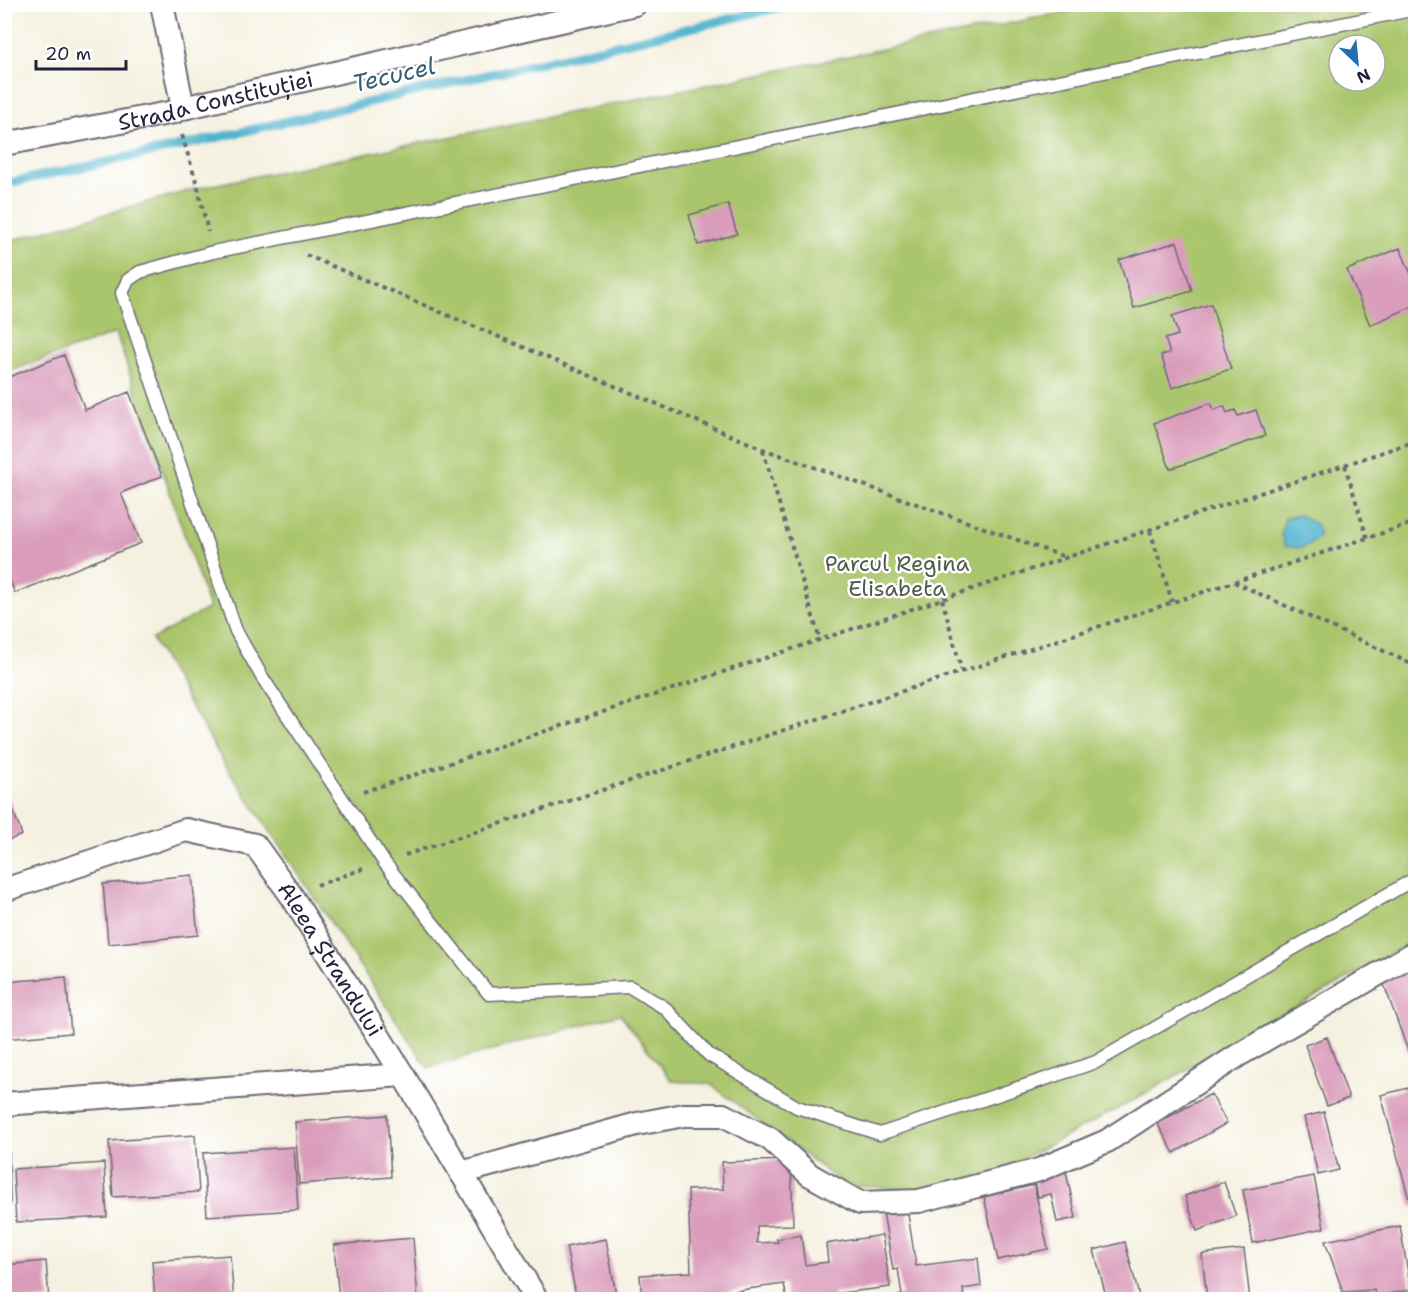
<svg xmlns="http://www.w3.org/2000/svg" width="1420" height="1304" viewBox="0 0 1420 1304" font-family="'Shantell Sans',sans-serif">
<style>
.green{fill:#aac66c;stroke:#667454;stroke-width:1.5;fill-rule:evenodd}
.water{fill:#4fb3cd;stroke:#386a84;stroke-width:1.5}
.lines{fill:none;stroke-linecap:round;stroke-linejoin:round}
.stream{stroke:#4fb3cd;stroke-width:9}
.building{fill:#da9cbb}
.lane-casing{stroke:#6c6a75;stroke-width:15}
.street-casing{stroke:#6c6a75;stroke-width:26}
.path{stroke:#6c6a75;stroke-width:4;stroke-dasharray:4.5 4.5;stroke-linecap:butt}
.lane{stroke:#fff;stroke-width:12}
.street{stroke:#fff;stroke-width:22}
.labels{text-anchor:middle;stroke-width:5;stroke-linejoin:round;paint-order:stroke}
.street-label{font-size:22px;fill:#22223b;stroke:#fff}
.park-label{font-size:22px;fill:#525b4c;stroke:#fff}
.water-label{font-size:24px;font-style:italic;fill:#345c75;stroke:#fff}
</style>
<rect width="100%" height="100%" fill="#fff"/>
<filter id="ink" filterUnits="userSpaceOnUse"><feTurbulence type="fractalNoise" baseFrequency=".0167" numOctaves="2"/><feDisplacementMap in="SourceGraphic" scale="12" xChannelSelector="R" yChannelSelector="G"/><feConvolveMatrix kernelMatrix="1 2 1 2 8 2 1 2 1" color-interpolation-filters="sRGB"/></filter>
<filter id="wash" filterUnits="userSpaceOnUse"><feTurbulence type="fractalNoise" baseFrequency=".008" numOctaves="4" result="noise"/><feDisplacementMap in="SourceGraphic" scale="24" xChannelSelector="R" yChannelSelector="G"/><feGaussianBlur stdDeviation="1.35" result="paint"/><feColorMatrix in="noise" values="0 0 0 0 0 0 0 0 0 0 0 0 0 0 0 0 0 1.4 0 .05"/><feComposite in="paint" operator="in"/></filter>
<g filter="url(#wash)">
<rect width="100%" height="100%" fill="#f5f1e1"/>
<path class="green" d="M1100 5H1415V940L1132 1101 996 1173 913 1190 845 1185 710 1084 672 1081 620 1014 428 1068 223 761 152 639 209 608 116 333 5 373V242L198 188ZM1339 45H1375V81H1339Z"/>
<path class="water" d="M1299 515 1317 525 1319 537C1305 548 1302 550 1285 546L1281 534 1285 518Z"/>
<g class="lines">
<path class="stream" d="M4 184 185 145 793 4"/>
</g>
<g id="blocks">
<path class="building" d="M728 204 737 234 698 245 689 215Z
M1177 242 1192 291 1134 308 1119 260Z
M1400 248 1416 286V305L1370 325 1347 270Z
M1211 304 1231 369 1172 388 1161 355 1170 353 1165 339 1178 335 1172 316Z
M64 355 85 410 129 392 162 476 121 493 141 543 15 593 4 567V379Z
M1211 403 1214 410 1224 406 1227 413 1235 410 1238 416 1256 410 1265 436 1170 469 1154 423Z
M8 796 22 835 4 842V797Z
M192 875 198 935 108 944 103 884Z
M1409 969 1416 987V1058L1411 1059 1382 979Z
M66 977 71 1033 4 1039V982Z
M1327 1037 1349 1098 1327 1106 1305 1045Z
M1416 1086V1206L1411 1207 1381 1095Z
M1211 1094 1227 1123 1174 1153 1157 1123Z
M1324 1112 1339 1170 1318 1175 1304 1117Z
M387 1115 391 1177 299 1184 295 1122Z
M195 1135 199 1192 113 1197 109 1141Z
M294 1147 298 1210 207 1216 203 1153Z
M4 1154H9L10 1205H4Z
M791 1160 793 1225 757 1226V1243L778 1242 777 1239 801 1235 805 1265 828 1262 826 1244 882 1235 890 1287 833 1294 834 1300H787L784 1284 706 1295V1300H642L640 1275 691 1272 688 1190 723 1189 722 1162Z
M104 1163 107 1217 16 1222 13 1169Z
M1066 1172 1076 1218 1057 1222 1051 1194 1038 1197 1034 1179Z
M1314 1176 1324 1228 1253 1243 1243 1190Z
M1224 1182 1236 1216 1197 1231 1185 1196Z
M1034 1185 1048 1249 998 1260 984 1197Z
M907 1208 916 1266 978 1258 981 1286 963 1289 964 1300H894L893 1297 902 1295 898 1269 893 1270 883 1212Z
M1400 1226 1411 1290 1375 1296 1374 1290 1343 1292 1325 1241Z
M413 1238 418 1300H339L334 1245Z
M606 1239 617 1300H577L566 1247Z
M1125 1242 1140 1300H1107L1094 1250Z
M1244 1249 1250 1300H1207L1202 1254Z
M230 1255 234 1300H155L152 1261Z
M46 1261 49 1300H4V1265Z"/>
</g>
</g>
<g filter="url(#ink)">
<use href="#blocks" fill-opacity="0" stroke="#6c6a75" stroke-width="1.5"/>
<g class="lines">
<defs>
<path id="lane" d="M1416 9 213 252 140 272 128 280 122 293 236 631 262 677 384 862 489 994 630 987 665 1008 709 1055 797 1107 880 1134 1096 1062 1416 878"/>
<g id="street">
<path d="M162 4 183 108"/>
<path id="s1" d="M4 144 174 112 183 108 635 4"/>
<path id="s2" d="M4 890 186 830 255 845 291 895 403 1075 537 1300"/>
<path d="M4 1104 403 1075"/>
<path d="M461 1173 637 1124 684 1115H723L770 1139 810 1175 860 1203 919 1201 1039 1170 1107 1141 1237 1056 1416 952"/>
</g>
</defs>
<use href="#lane" class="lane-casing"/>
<use href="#street" class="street-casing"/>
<path class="path" d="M182 135 198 188 208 232
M306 255 763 449 1065 557
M763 450 820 640
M1345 465 1367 538
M1150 530 1172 602
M1234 582 1416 666
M942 599 962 672
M363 792 1416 441
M405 855 1416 522
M317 885 363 869"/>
<use href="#lane" class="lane"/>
<use href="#street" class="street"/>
</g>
</g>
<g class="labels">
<g class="street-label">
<text dy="8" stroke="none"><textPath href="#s1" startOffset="216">Strada Constituției</textPath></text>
<text dy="8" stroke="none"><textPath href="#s2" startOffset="399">Aleea Ștrandului</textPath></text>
</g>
<g class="park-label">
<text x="897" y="571">Parcul Regina<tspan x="897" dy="25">Elisabeta</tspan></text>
</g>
<g class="water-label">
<text transform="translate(394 75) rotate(-13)" y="8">Tecucel</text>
</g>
</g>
<rect width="1420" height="1304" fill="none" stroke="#fff" stroke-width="24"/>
<g transform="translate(1357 63) rotate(154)"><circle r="28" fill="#ffffff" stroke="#a7a7b1" stroke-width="1.5"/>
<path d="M0-4.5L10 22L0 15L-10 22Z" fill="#1f6fb2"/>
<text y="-9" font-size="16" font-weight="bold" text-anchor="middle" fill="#22223b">N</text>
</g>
<path d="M36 60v9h90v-9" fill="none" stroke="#22223b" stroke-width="3"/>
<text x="45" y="60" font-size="18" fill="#22223b" stroke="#ffffff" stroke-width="4.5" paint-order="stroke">20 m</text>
</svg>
